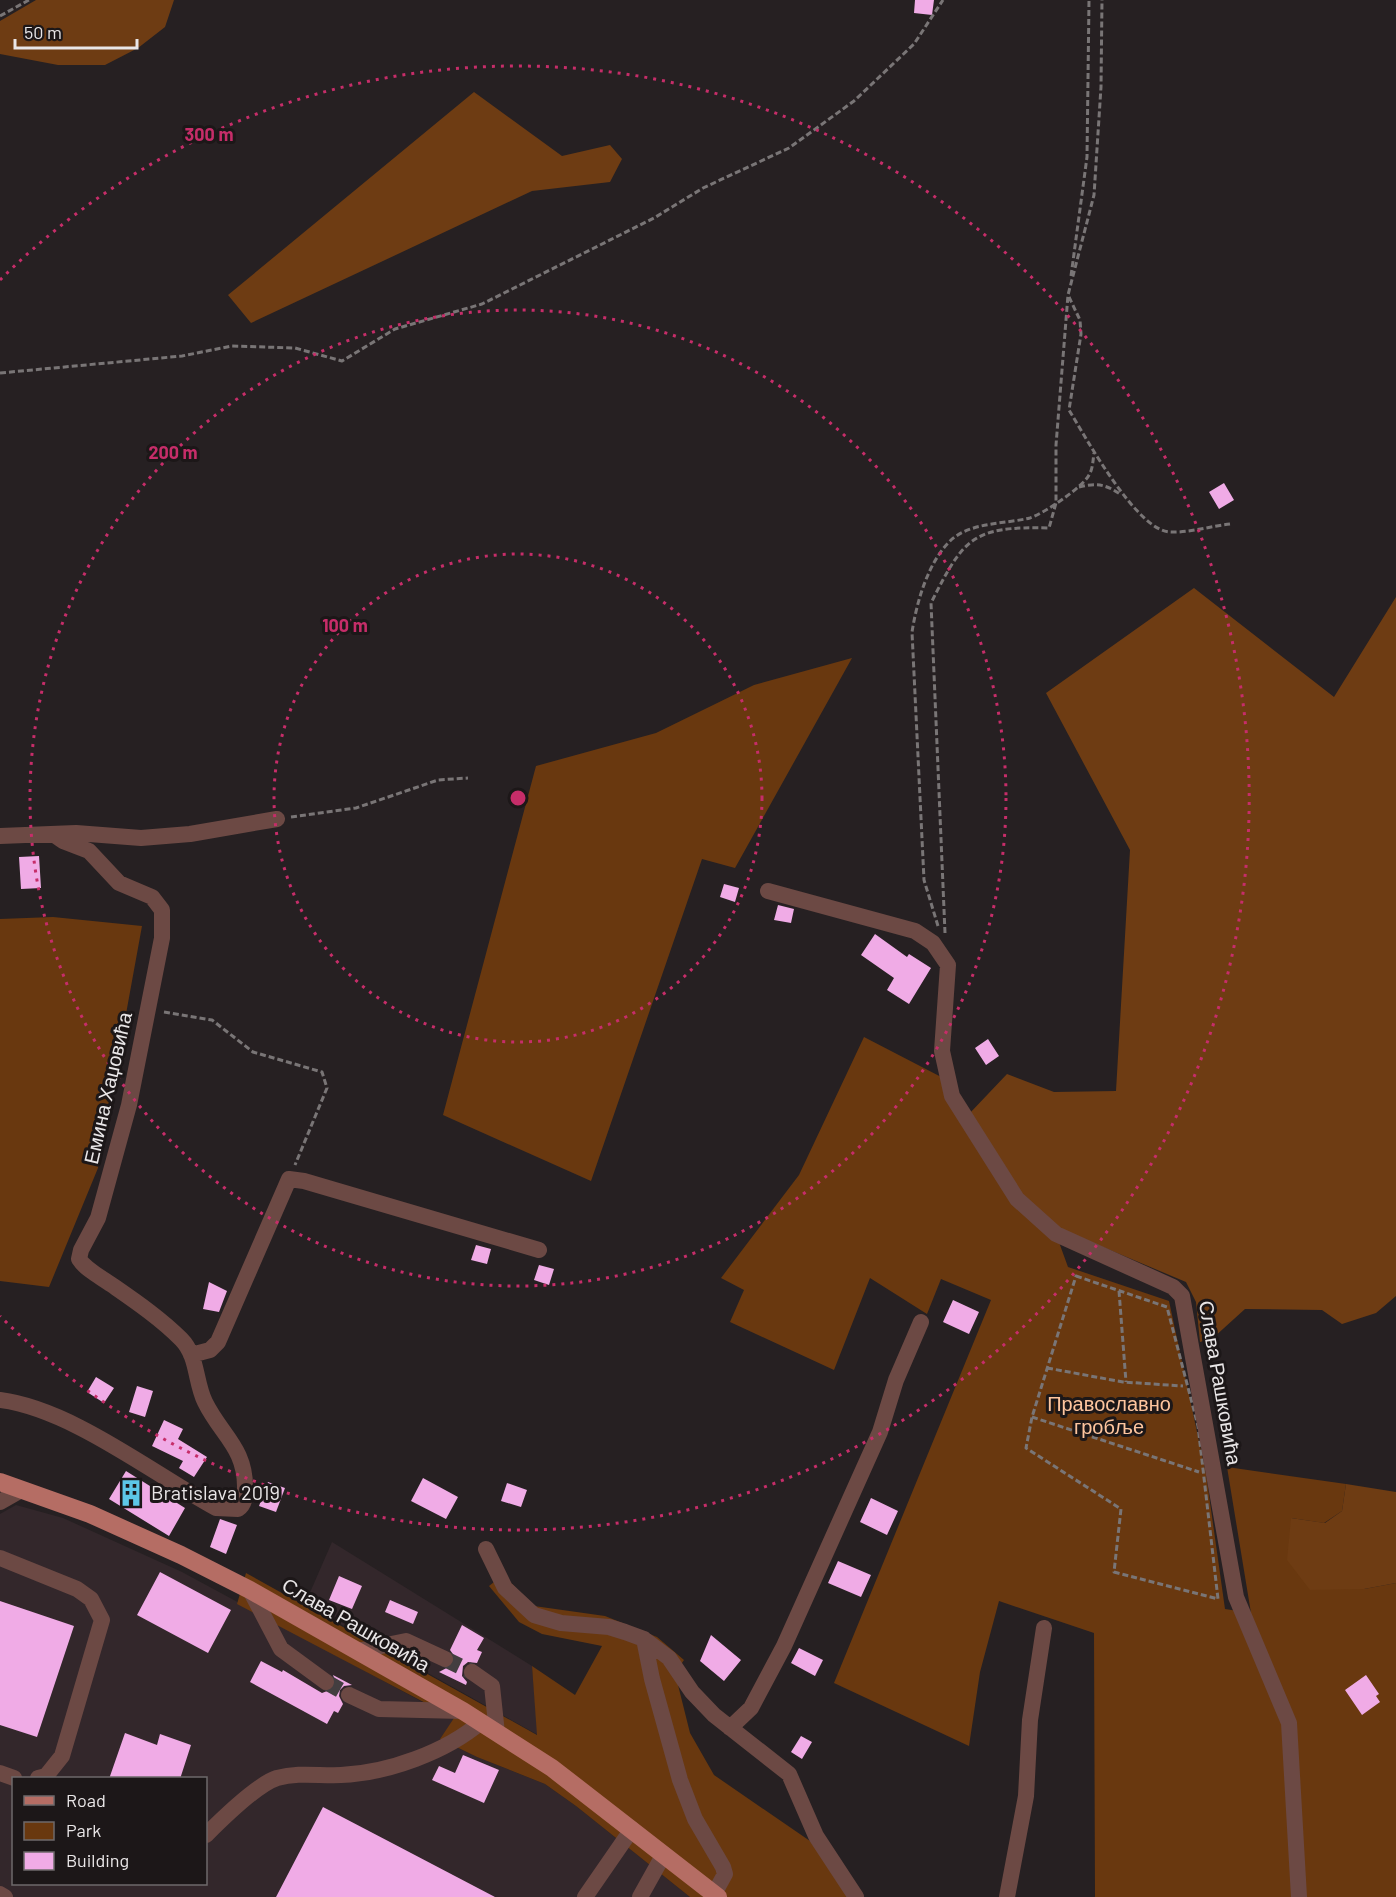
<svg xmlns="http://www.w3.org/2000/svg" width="1396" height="1897" viewBox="0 0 1396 1897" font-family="Barlow,sans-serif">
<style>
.built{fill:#33272b;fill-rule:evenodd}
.green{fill:#69380f}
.forest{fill:#6e3c13}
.building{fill:#f0abe6}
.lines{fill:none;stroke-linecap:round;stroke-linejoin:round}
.minor-tunnel{stroke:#433e40;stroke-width:16;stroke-dasharray:16 8;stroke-linecap:butt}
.path{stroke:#797576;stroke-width:3;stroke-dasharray:6 3;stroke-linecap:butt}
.minor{stroke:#6c4944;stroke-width:16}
.major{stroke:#b56d64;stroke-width:18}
.ring{fill:none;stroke:#c62d69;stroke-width:3;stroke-dasharray:3 6}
.labels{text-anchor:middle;stroke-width:6;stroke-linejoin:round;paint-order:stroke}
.street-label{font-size:20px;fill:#e9e6e7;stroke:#1c1718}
.park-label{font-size:20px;fill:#fec59e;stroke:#1c1718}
.poi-label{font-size:20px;fill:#e9e6e7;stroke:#1c1718;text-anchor:start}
.centre{fill:#c62d69;stroke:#1c1718;stroke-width:3}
.ring-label{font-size:18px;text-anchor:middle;font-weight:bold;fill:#c62d69;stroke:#1c1718;stroke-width:6;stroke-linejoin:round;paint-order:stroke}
</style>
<rect width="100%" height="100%" fill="#262022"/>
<path class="built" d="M16 1505 63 1518 182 1572 454 1719 440 1739 477 1757 545 1784 576 1806 690 1897H0V1514ZM14 1778H206V1884H14Z
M332 1542 532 1666 538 1735 305 1604Z"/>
<path class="green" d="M852 658 735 868 702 859 591 1181 443 1115 536 766 656 733 754 685Z
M53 917 142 926 98 1168 49 1287 0 1281V919Z
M864 1037 947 1080 1056 1234 1068 1267 1169 1301 1206 1474 1225 1609 1251 1613 1227 1467 1346 1484 1342 1511 1324 1523 1291 1518 1364 1589 1396 1583V1897H1095L1094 1633 999 1601 980 1672 969 1746 834 1683 991 1300 941 1279 927 1314 870 1278 834 1370 730 1322 744 1290 721 1278 799 1175Z
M246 1573 537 1735 532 1666 575 1695 602 1646 542 1634 519 1622 489 1586 503 1575 534 1606 605 1616 657 1637 684 1660 675 1673 690 1733 714 1775 810 1841 856 1897H690L576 1806 545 1784 477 1757 440 1739 454 1718 237 1604Z"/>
<path class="forest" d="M36 0H174L165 27 138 48 105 65H58L0 54V21Z
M474 92 562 156 610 145 622 159 610 182 532 191 251 323 228 295Z
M1194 588 1334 697 1396 597V1296L1376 1313 1342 1324 1322 1310 1245 1309 1213 1338 1200 1342 1196 1302 1186 1282 1060 1229 1025 1199 969 1114 1007 1074 1054 1092 1116 1091 1130 850 1046 693Z
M1346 1484 1396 1492V1583L1364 1589 1310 1590 1287 1560 1291 1518 1325 1523 1342 1511Z"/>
<path class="building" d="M915 0H934L932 15 914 13Z
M1224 483 1234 500 1219 509 1209 492Z
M39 856 41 888 21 889 19 857Z
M724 884 739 888 735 902 720 897Z
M778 905 794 909 791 923 774 920Z
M875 934 907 957 909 954 931 968 909 1004 887 990 894 978 861 955Z
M988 1039 999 1056 986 1065 975 1048Z
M476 1245 491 1249 487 1264 471 1260Z
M539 1265 554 1269 549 1285 534 1280Z
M209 1282 227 1291 219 1312 203 1309Z
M953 1300 979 1312 969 1334 943 1322Z
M96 1377 114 1388 104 1403 87 1392Z
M137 1386 153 1391 145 1417 129 1412Z
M164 1420 183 1429 178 1439 207 1457 194 1477 179 1468 183 1461 152 1446Z
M126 1471 185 1508 169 1536 109 1499Z
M423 1478 458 1497 446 1519 411 1501Z
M268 1482 285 1488 276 1512 259 1506Z
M507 1483 527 1490 521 1507 501 1501Z
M871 1498 898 1511 887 1535 860 1522Z
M220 1519 237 1525 226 1554 210 1547Z
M838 1561 871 1575 861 1597 828 1583Z
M160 1572 231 1610 208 1653 137 1615Z
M339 1576 362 1586 352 1609 329 1600Z
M390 1600 418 1612 413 1624 385 1612Z
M0 1601 74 1626 37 1737 0 1725Z
M462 1625 484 1638 477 1650 482 1652 477 1663 468 1662 463 1666 462 1676 467 1682 466 1685 439 1672 454 1664 455 1657 450 1650Z
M711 1635 741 1660 724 1681 700 1661Z
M799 1648 823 1660 815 1676 791 1663Z
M261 1661 282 1672 283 1670 322 1693 335 1688 336 1683 333 1675 352 1685 344 1686 340 1690 339 1696 343 1704 338 1713 334 1711 327 1724 250 1682Z
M1366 1675 1379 1694 1376 1696 1380 1702 1362 1715 1345 1690Z
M125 1733 157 1745 160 1734 191 1745 180 1779H109Z
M801 1736 812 1742 802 1759 791 1752Z
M463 1755 499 1770 484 1803 432 1780 439 1766 455 1773Z
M323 1807 390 1842 495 1897H276Z"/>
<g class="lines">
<path class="minor-tunnel" d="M445 1659 472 1672
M326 1682 349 1695"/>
<path class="path" d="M0 16 29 0
M1071 276 1087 157 1089 0
M1069 297 1080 320 1081 334 1069 410C1086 438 1137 531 1170 532 1189 533 1211 526 1230 524
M0 373 182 356 232 346 295 348 342 361 395 329 482 304 654 218 703 188 789 148 854 101 914 44 943 0
M1079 487C1097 483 1105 484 1120 494
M291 817 356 808 438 780 468 778
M938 926 924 880 912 632C917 601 928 562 951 540 971 522 1005 524 1030 518 1043 514 1083 487 1089 475 1093 469 1093 459 1094 453
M945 933 931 603C964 537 973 526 1049 528L1056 503V445L1068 295 1094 195 1101 87 1102 0
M164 1012 212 1020 253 1052 322 1072 327 1088 295 1165
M1076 1276 1167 1307 1198 1426 1218 1599 1114 1572 1121 1509 1026 1448 1032 1417Z
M1119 1291 1126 1382
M1047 1368 1123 1382 1183 1386
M1032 1417 1199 1472"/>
<path class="minor" d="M0 836 76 833 141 838 190 834 277 819
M768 891 915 931 933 943 948 965 942 1051 952 1096 1017 1199 1056 1234 1173 1287 1182 1296 1236 1597 1289 1723 1299 1897
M191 1355 210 1350 218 1342 289 1179 304 1181 539 1250
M0 1400C71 1409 152 1473 216 1508L238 1509C245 1504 245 1497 245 1489 246 1448 221 1435 205 1402 195 1382 198 1356 181 1339 160 1318 135 1301 112 1285 101 1277 86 1270 79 1259L81 1250 98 1218 129 1105 162 938V910L152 897 119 883 89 851 63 841 53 834
M0 1502 21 1490
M486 1549 505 1588 534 1615 561 1623 609 1627 625 1632 644 1639 669 1658 692 1692 714 1715 789 1774 816 1836 856 1897
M0 1558 77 1589 91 1599 102 1620 62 1756 46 1776 38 1778
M250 1590 281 1649 326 1682
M644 1639 652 1679 680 1780 695 1819 723 1867 725 1874 714 1894
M357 1651 406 1641 445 1659
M472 1672 492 1686 497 1733
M349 1695 379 1709 463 1711
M730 1728 751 1708 784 1646 880 1432 896 1380 921 1322
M0 1773 14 1778
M206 1835C221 1820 258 1784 277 1778 299 1772 319 1776 341 1775 388 1773 446 1752 481 1722
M0 1894 5 1897
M585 1897 632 1829
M640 1897 664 1854
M1007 1897 1026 1796 1030 1720 1044 1628"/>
<path class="major" d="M0 1482 90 1514 181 1555 250 1590 463 1711 552 1768 718 1897"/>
</g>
<g class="ring">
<circle cx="518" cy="798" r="244"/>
<circle cx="518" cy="798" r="488"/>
<path d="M0 280A732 732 0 1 1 0 1316"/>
</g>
<defs>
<symbol id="building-bare" viewBox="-9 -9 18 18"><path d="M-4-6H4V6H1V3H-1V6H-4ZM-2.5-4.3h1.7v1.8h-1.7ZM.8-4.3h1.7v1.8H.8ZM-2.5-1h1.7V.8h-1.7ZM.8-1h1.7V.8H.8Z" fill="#5cc7e7" stroke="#1c1718" stroke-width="2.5" paint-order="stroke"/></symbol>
</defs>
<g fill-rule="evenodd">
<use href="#building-bare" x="112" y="1474" width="38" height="38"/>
</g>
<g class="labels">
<g class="street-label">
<text transform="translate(108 1088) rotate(-77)" y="7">Емина Хаџовића</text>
<text transform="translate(1220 1383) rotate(80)" y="7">Слава Рашковића</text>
<text transform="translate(356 1625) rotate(30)" y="7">Слава Рашковића</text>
</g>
<g class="park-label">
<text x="1109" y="1411">Православно<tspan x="1109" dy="23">гробље</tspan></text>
</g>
<g class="poi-label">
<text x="151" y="1500">Bratislava 2019</text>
</g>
</g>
<circle cx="518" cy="798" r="9" class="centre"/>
<g class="ring-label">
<text x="209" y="141">300 m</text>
<text x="173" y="459">200 m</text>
<text x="345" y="632">100 m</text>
</g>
<rect x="12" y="1777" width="195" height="108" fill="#1c1718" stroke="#6e6a6b" stroke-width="1.5"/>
<rect x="24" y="1796" width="30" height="9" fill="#b56d64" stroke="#6e6a6b" stroke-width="1.5"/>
<text x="66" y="1807" font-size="18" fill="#e9e6e7">Road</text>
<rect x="24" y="1822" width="30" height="18" fill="#69380f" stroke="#6e6a6b" stroke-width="1.5"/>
<text x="66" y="1837" font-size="18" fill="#e9e6e7">Park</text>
<rect x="24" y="1852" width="30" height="18" fill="#f0abe6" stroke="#6e6a6b" stroke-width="1.5"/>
<text x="66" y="1867" font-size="18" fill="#e9e6e7">Building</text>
<path d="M15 39v9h122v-9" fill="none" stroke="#e9e6e7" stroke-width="3"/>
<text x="24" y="39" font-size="18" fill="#e9e6e7" stroke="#1c1718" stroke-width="4.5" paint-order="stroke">50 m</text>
</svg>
